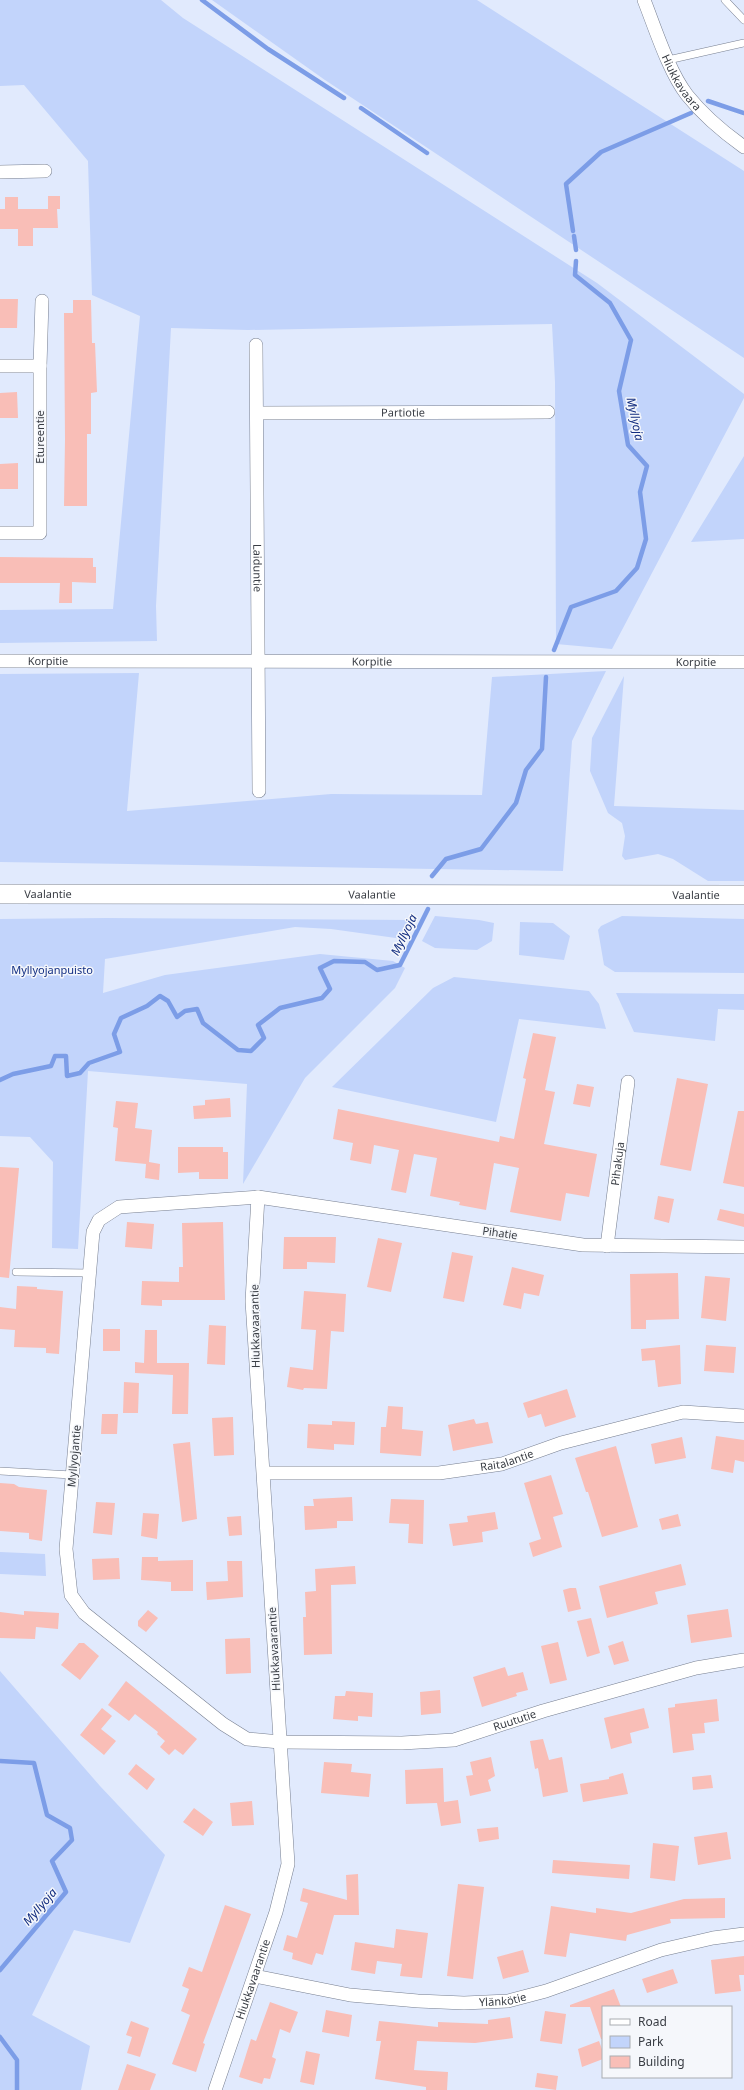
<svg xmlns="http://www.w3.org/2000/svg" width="744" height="2090" viewBox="0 0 744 2090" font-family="'Noto Sans',sans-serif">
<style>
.green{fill:#c2d4fb}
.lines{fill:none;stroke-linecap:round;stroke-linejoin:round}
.stream{stroke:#7c9de7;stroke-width:4.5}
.building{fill:#f9beb7}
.lane-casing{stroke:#777f90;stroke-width:8}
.street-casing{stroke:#777f90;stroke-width:14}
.secondary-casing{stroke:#777f90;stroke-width:20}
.lane{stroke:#fff;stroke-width:7}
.street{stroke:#fff;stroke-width:13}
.secondary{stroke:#fff;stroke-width:19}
.labels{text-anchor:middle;stroke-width:3;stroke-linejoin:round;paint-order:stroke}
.street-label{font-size:11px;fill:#393d44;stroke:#f5f7fb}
.park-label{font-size:11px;fill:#132f83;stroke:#f5f7fb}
.water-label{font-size:12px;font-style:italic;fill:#102b7f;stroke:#f5f7fb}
</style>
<rect width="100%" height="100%" fill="#e1eafd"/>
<path class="green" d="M0 0H161L183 18 597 283 744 394V398L612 649 556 644 555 382 552 324 248 330 171 328 156 606 157 641 0 643V610L113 609 140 316 92 295 88 161 24 85 0 86Z
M212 0H477L744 171V358L325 80Z
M744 456V539L691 542Z
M606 671 572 741 563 871 0 862V674L139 673 127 811 331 794 482 795 492 677Z
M624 676 614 806 744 810V881H708L673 859 658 854 625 860 622 856 625 836 622 823 608 813 590 771 592 738Z
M435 916 479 920 494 923 492 941 477 950 435 948 422 941Z
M622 916 744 919V973L615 972 604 965 598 930 601 926Z
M106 918 412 920 403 939 331 929 295 927 105 959 103 993 165 975 320 954 393 961 405 968 395 988 305 1078 243 1184 247 1084 88 1071 78 1249 52 1248 53 1162 30 1137 0 1136V919Z
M520 922 553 923 570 936 564 960 519 955Z
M454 977 589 991 599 1004 606 1029 519 1019 496 1122 332 1087 433 988Z
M616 993 744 994V1010L718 1009 715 1041 634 1032Z
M0 1552 45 1554 46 1576 0 1574Z
M0 1671 100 1786 165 1855 130 1943 74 1930 32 2015 90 2046 81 2090H0Z"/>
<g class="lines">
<path class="stream" d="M202 0 268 49 344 98
M708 101 744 113
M361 108 427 153
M573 231 566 184 601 152 691 113
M574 236 576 250
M554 650 571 607 616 591 637 568 646 539 640 492 647 466 628 445 619 391 631 340 610 303 575 275 576 261
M432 876 446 859 481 849 516 803 526 770 542 749 546 677
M0 1080 13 1074 51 1066 55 1056H66L67 1076 80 1073 89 1063 120 1052 114 1034 121 1018 147 1006 160 996 168 1001 177 1017 185 1011 197 1009 203 1023 238 1050 251 1051 264 1038 258 1025 280 1008 322 998 330 989 320 968 334 961 365 962 377 970 400 965 428 909
M0 1761 34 1763 47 1815 70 1828 72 1840 52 1861 66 1892 0 1970
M0 2037 17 2060V2090"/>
</g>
<path class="building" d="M48 196H60V209H57L58 228H33V246H18V229H0V209H5V197H18V209H48Z
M0 299H18L17 328H0Z
M73 300H91L92 343H95L97 392 91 393V434H87V506H64L65 439 64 313H73Z
M17 392 18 418H0V393Z
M18 463V489H0V464Z
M0 557 93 558V567H96V583L72 582V603H59L60 583H0Z
M533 1033 556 1037 545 1090 555 1092 544 1144 597 1154 589 1197 566 1193 561 1221 510 1212 519 1168 494 1163 486 1210 459 1205 460 1202 430 1196 437 1158 414 1154 406 1193 391 1190 399 1150 374 1145 371 1164 350 1160 353 1143 333 1139 338 1109 499 1142 500 1136 514 1139 526 1079 523 1078Z
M677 1078 708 1084 691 1171 660 1165Z
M577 1084 594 1087 590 1107 573 1104Z
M230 1098 231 1117 194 1119 193 1106 205 1105V1100Z
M116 1101 138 1103 135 1128 152 1130 149 1162 160 1164 159 1180 145 1178 146 1164 115 1161 118 1128 113 1127Z
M738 1111H744V1187L723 1183Z
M178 1147H223V1152H228V1179H199V1172L178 1173Z
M0 1167 19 1168 9 1278 0 1277Z
M658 1196 674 1199 669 1223 654 1219Z
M720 1209 744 1214V1227L717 1220Z
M127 1222 154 1224 152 1249 125 1247Z
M223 1222 225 1300H162V1306L141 1305 142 1281 179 1282V1267H183L182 1223Z
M284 1237H336L335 1263 307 1262V1269H283Z
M378 1238 402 1243 391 1292 367 1287Z
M452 1252 473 1256 464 1302 443 1298Z
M512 1267 544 1275 539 1296 524 1293 521 1309 503 1305Z
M678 1273 679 1319 646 1320V1329H631L630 1274Z
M705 1276 730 1278 726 1321 701 1318Z
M17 1286 37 1287V1289L63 1291 59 1354 46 1353V1348L14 1347 15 1330 0 1329V1307L16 1309Z
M304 1291 346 1294 344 1332 331 1331 327 1389 304 1388 303 1390 287 1387 290 1367 313 1370 316 1330 301 1329Z
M209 1325 226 1326 225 1365 207 1364Z
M103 1329H120V1351H103Z
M145 1330H157V1363H189L188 1414H172L173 1375 135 1373V1362L144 1363Z
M680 1345 681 1384 658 1387 655 1360 642 1361 641 1349Z
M706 1345 736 1347 734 1373 704 1371Z
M124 1382 139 1383 138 1413H123Z
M567 1389 576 1417 545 1427 541 1414 528 1418 523 1403Z
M388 1406 403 1407 402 1429 423 1431 421 1456 380 1453 381 1427H386Z
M102 1414H118L117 1434H101Z
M233 1417 234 1455 214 1456 212 1418Z
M474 1419 476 1424 488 1422 493 1443 453 1451 448 1425Z
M332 1421 355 1422 354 1445 334 1444V1450L307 1448 308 1424 332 1425Z
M716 1436 744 1440V1462L735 1460 733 1473 711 1469Z
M682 1437 686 1458 655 1464 651 1444Z
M190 1442 197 1519 182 1522 173 1444Z
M616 1446 638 1527 602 1537 588 1492H586L575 1458Z
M551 1475 563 1514 553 1517 562 1547 533 1557 529 1543 541 1539 524 1483Z
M0 1483 14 1484 19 1487 47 1490 42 1541 29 1539V1533L0 1531Z
M352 1497 353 1521H337V1528L305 1530 304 1506H314L313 1499Z
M391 1499 424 1500 423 1544 408 1543 409 1524 389 1523Z
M96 1502 115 1503 112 1535 93 1533Z
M495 1512 498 1529 482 1532 483 1542 453 1546 449 1524 468 1522 467 1516Z
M143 1513 159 1514 157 1539 141 1536Z
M678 1514 681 1526 662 1530 659 1519Z
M241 1516 242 1535 229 1536 227 1517Z
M142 1557H158V1561L193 1560V1591H171V1582L141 1580Z
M119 1558 120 1579 93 1580 92 1559Z
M227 1561H242L243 1597 207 1600 206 1582 228 1581Z
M681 1564 686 1585 655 1592 658 1604 607 1618 599 1586Z
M355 1566 356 1584 331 1585 332 1654 304 1655 303 1617H306L305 1592 316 1591 315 1569Z
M570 1588H576L581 1609 568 1612 563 1590Z
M728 1609 732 1637 691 1643 687 1615Z
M148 1610 158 1618 146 1632 138 1626V1621Z
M24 1611 59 1613 58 1629 36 1627 35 1639 0 1638V1612L24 1615Z
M591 1618 600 1653 587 1657 577 1621Z
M250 1638 251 1673 226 1674 225 1639Z
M623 1641 629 1661 614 1665 608 1646Z
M558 1642 567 1680 550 1684 541 1646Z
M79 1643H84L99 1656 80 1680 61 1665Z
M505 1667 508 1676 523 1672 528 1690 516 1693 517 1696 482 1707 473 1677Z
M126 1681 197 1739 183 1755 175 1749 169 1755 160 1747 165 1741 157 1734 158 1732 135 1714 129 1721 108 1705Z
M440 1690 441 1713 421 1715 420 1692Z
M346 1691 373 1693 372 1717 358 1716V1721L333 1719 335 1696H345Z
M717 1699 719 1721 704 1723 705 1733 692 1734 694 1750 673 1753 668 1708 675 1707V1704Z
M102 1708 112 1716 101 1729 116 1741 104 1755 80 1735Z
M644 1708 649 1728 630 1733 632 1743 611 1749 604 1718Z
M543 1739 549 1760 562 1757 568 1792 543 1797 538 1768 535 1769 530 1741Z
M491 1757 495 1776 488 1780 491 1791 470 1796 466 1776 473 1775 470 1762Z
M324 1762 352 1764 351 1772 371 1774 369 1797 321 1793Z
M136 1764 155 1779 147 1790 128 1774Z
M443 1768 444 1802 458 1800 461 1823 441 1826 437 1803 406 1804 405 1770Z
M623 1773 628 1794 583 1802 580 1784 609 1779V1777Z
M711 1775 713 1788 693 1790 692 1777Z
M252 1801 254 1825 232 1826 230 1803Z
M194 1808 213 1822 203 1836 183 1822Z
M498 1827 499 1839 479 1842 477 1829Z
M727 1832 731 1859 698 1865 694 1837Z
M653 1843 679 1846 675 1881 650 1878Z
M553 1860 630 1865 629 1879 552 1873Z
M358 1874 359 1915H334L323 1955 316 1953 312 1965 292 1959 293 1953 283 1950 287 1935 297 1938 308 1903 300 1901 303 1888 347 1900 346 1875Z
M458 1884 484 1887 473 1979 447 1976Z
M725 1898V1918L670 1919 671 1923 627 1935 626 1941 570 1933 566 1957 544 1954 551 1906 596 1913V1908L631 1913 684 1899Z
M225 1905 251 1914 203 2043 205 2044 196 2072 172 2064 190 2015 181 2011 189 1989 182 1986 189 1967 202 1972Z
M396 1929 428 1933 422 1978 400 1976 402 1964 377 1961 375 1974 351 1970 355 1942 394 1948Z
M523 1950 529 1972 503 1979 497 1957Z
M744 1956V1975H739L741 1991 715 1994 711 1960Z
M673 1969 678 1983 647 1993 642 1979Z
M614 1989 621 2007H603V2039H601L590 2007H570V2005Z
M270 2002 298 2012 290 2033 280 2029 272 2057 276 2059 270 2079 264 2078 262 2084 239 2077 251 2039 256 2041Z
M326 2010 352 2015 349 2037 322 2032Z
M545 2011 566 2014 562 2044 540 2041Z
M510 2017 513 2038 475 2043 417 2041 414 2070 448 2072 447 2090H426V2087L375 2079 381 2041H376L379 2021 438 2027V2022L488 2024V2020Z
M131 2021 149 2028 140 2057 127 2053 132 2037 126 2035Z
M599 2041 603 2052V2059L582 2067 578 2049Z
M306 2051 320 2054 314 2085 300 2082Z
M127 2064 156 2074 150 2090H118Z
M537 2073 558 2076 556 2090 535 2087Z"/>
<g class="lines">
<defs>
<path id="lane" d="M725 0 744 20
M668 60 744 43
M16 1272 90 1273
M0 1471 72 1475"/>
<g id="street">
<path id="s1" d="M644 0C655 28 669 72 687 95 703 115 723 132 744 147"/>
<path d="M0 172 45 171"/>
<path id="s2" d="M256 345 259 791"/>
<path d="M0 366H40"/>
<path id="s3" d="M257 413 548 412"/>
<path d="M0 533H40V366L42 301"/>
<path id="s4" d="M0 661 744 662"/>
<path id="s5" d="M607 1246 628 1082"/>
<path id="s6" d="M744 1247 583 1245 258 1197 119 1207 99 1220 93 1232 66 1549 71 1595 84 1613 223 1724 247 1739 280 1742 402 1743 454 1740 543 1711 696 1668 744 1660"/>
<path id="s7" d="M264 1473H439L502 1464 561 1443 683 1412 744 1416"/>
<path id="s8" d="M255 1976 350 1995 418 2001 464 2003 508 2001 546 1991 661 1950 713 1938 744 1934"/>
<path id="s9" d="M215 2090 276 1912 288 1864 252 1301 258 1197"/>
</g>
<g id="secondary">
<path id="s10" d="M0 894 744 895"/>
</g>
</defs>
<use href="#lane" class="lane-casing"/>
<use href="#street" class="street-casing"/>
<use href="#secondary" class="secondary-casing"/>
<use href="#lane" class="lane"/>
<use href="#street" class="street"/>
<use href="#secondary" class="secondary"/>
</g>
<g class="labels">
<g class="street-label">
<text dy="4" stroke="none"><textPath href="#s1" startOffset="91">Hiukkavaara</textPath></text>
<text dy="4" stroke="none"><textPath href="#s3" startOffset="146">Partiotie</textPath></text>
<text transform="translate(40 437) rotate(-90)" y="4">Etureentie</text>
<text dy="4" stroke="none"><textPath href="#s2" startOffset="223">Laiduntie</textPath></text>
<text dy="4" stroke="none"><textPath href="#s4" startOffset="48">Korpitie</textPath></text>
<text dy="4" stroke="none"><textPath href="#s4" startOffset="372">Korpitie</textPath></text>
<text dy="4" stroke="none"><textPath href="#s4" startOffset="696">Korpitie</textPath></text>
<text dy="4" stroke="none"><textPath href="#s10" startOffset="48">Vaalantie</textPath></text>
<text dy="4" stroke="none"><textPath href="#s10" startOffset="372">Vaalantie</textPath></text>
<text dy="4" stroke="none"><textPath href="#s10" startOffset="696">Vaalantie</textPath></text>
<text dy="4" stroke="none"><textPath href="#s5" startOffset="83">Pihakuja</textPath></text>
<text transform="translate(500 1233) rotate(8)" y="4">Pihatie</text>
<text transform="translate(255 1326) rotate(-91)" y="4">Hiukkavaarantie</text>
<text transform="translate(74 1456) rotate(-85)" y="4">Myllyojantie</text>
<text dy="4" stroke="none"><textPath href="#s7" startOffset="244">Raitalantie</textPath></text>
<text transform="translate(274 1649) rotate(-93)" y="4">Hiukkavaarantie</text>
<text dy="4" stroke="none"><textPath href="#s6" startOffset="1530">Ruututie</textPath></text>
<text dy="4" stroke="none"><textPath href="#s9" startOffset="117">Hiukkavaarantie</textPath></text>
<text dy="4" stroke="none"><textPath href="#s8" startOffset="250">Ylänkötie</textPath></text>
</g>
<g class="park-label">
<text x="52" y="974">Myllyojanpuisto</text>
</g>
<g class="water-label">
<text transform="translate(635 419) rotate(78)" y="4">Myllyoja</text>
<text transform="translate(404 935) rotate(-64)" y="4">Myllyoja</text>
<text transform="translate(40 1907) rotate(-49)" y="4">Myllyoja</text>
</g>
</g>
<rect x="602" y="2006" width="130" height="72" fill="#f5f7fb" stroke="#aaadb2"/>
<rect x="610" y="2019" width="20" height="6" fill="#ffffff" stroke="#aaadb2"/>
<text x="638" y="2026" font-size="12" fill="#393d44">Road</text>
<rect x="610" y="2036" width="20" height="12" fill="#c2d4fb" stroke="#aaadb2"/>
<text x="638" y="2046" font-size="12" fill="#393d44">Park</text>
<rect x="610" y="2056" width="20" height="12" fill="#f9beb7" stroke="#aaadb2"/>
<text x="638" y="2066" font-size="12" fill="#393d44">Building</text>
</svg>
